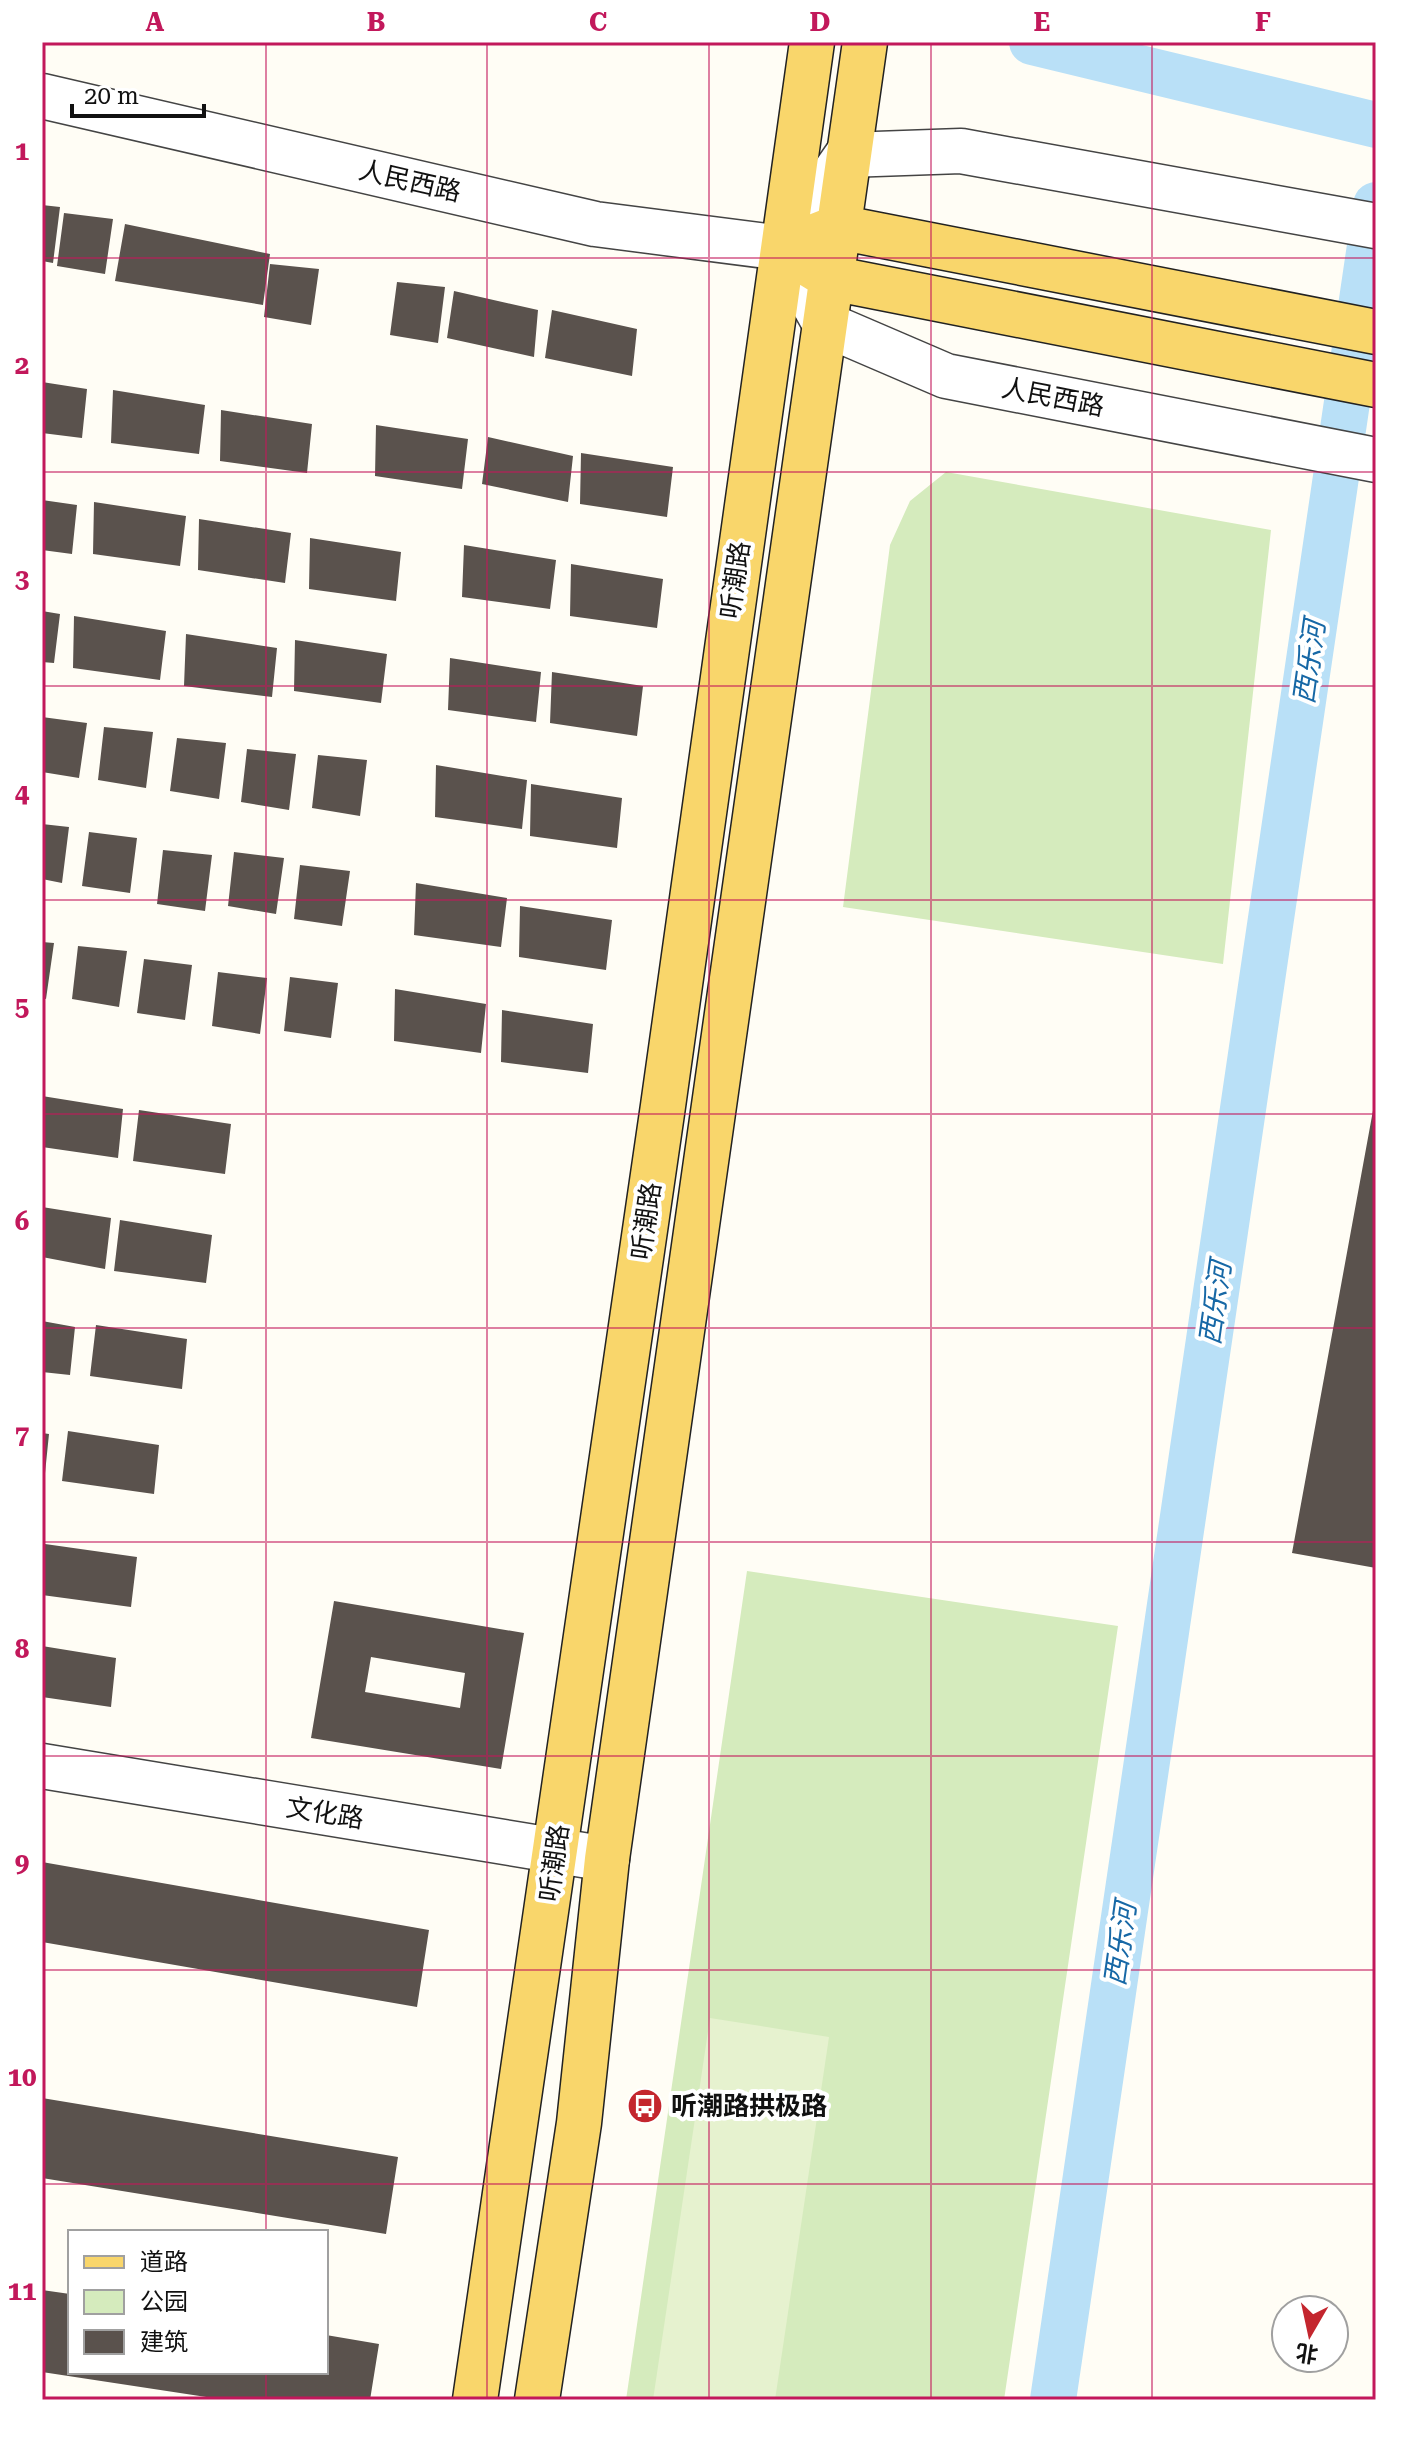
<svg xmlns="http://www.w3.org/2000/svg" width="1418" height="2442" viewBox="0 0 1418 2442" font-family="'Roboto Serif','Noto Sans SC',serif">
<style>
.green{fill:#d5ebbd}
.pitch{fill:#e6f2cf}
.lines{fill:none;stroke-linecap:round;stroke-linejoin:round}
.canal{stroke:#b9e0f7;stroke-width:46}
.building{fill:#5a524d;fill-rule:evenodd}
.minor-casing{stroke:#444;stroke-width:47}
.major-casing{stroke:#222;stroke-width:47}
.minor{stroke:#fff;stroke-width:44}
.major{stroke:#f9d66b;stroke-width:44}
.grid{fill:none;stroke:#c2185b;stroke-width:2;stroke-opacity:0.55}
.labels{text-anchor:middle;stroke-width:8;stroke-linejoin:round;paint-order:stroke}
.street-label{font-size:26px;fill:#111;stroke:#fff}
.poi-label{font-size:26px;font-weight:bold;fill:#111;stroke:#fff;text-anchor:start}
.water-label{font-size:28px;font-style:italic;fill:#1768a6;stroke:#fff}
.neatline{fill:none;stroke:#c2185b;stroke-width:3}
.grid-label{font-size:26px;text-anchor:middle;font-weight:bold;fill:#c2185b}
</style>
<rect width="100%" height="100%" fill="#fffdf5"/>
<path class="green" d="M946 472 1271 530 1223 964 843 907 890 545 910 501Z
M747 1571 1118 1626 1004 2400H626Z"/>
<path class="pitch" d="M710 2018 829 2037 775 2400H653Z"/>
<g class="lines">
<path class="canal" d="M1032 42 1376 125
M1053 2400 1376 205"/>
</g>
<path class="building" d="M42 205 60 207 53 263 42 261Z
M64 213 113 219 105 274 57 266Z
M125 224 270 254 263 305 115 281Z
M270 264 319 269 311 325 264 317Z
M397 282 445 287 438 343 390 335Z
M454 291 538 310 534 357 447 338Z
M552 310 637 329 632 376 545 358Z
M42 382 87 389 82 438 42 433Z
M113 390 205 405 199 454 111 443Z
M221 410 312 424 307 473 220 461Z
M376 425 468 439 462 489 375 476Z
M488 437 573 456 568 502 482 484Z
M581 453 673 467 667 517 580 504Z
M42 500 77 505 72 554 42 550Z
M94 502 186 516 180 566 93 554Z
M199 519 291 533 285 583 198 570Z
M310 538 401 552 396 601 309 589Z
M464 545 556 560 550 609 462 597Z
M571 564 663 579 657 628 570 616Z
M42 611 60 614 54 663 42 662Z
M74 616 166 631 160 680 73 668Z
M186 634 277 648 272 697 184 686Z
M295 640 387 654 381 703 294 691Z
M450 658 541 672 536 722 448 710Z
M552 672 643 686 637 736 550 723Z
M42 717 87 723 79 778 42 772Z
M104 727 153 732 146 788 98 780Z
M177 738 226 743 219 799 170 791Z
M247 749 296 754 289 810 241 802Z
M318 755 367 760 360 816 312 808Z
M436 765 527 780 522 829 435 817Z
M531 784 622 798 617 848 530 836Z
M42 824 69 827 62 883 42 879Z
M89 832 137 838 130 893 82 886Z
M163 850 212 855 205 911 157 904Z
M234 852 284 858 276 914 228 906Z
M300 865 350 871 342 926 294 919Z
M416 883 507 898 501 947 414 935Z
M520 906 612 920 606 970 519 957Z
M42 942 54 943 46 999 42 998Z
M78 946 127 951 119 1007 72 999Z
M144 959 192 965 185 1020 137 1013Z
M218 972 267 978 260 1034 212 1026Z
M290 977 338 983 331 1038 284 1031Z
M395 989 486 1004 481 1053 394 1041Z
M502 1010 593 1024 588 1073 501 1062Z
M42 1096 123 1109 118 1158 42 1147Z
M1374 1105H1376V1568L1292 1553Z
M139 1110 231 1124 225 1174 133 1161Z
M42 1207 111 1218 105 1269 42 1257Z
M120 1220 212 1235 206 1283 114 1271Z
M42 1321 75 1327 70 1375 42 1372Z
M96 1325 187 1339 182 1389 90 1376Z
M68 1431 159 1445 154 1494 62 1481Z
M42 1433 49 1434 44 1483 42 1482Z
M45 1544 137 1557 131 1607 42 1595Z
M334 1601 524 1633 501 1769 311 1738ZM371 1657 465 1673 460 1708 365 1692Z
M42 1646 116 1658 111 1707 42 1697Z
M42 1862 429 1930 417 2007 42 1942Z
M42 2098 398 2157 386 2234 42 2178Z
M42 2290 70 2294V2372H326V2335L379 2344 370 2400H226L42 2372Z"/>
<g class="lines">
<defs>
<path id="minor" d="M42 96 595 224 782 248
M782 248 825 324 946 376 1376 460
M782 248 847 155 961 151 1376 226
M42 1766 607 1859"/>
<path id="major" d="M810 238 838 227 1376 332
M805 262 831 278 1376 385
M475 2400 663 1106 812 42
M537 2400 579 2123 607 1859 865 42"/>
</defs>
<use href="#minor" class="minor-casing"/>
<use href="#major" class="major-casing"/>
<use href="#minor" class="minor"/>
<use href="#major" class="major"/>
</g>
<path class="grid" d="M266 42V2232M487 42V2400M709 42V2400M931 42V2400M1152 42V2400M42 258H1376M42 472H1376M42 686H1376M42 900H1376M42 1114H1376M42 1328H1376M42 1542H1376M42 1756H1376M42 1970H1376M42 2184H1376M266 2372V2400"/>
<defs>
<symbol id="bus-disc" viewBox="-11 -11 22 22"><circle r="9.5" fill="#c4262e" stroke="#fff"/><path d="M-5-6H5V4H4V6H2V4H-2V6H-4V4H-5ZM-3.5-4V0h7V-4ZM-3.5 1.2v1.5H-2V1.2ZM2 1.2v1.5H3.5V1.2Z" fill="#fff"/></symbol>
</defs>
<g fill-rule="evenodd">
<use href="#bus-disc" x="625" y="2086" width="40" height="40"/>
</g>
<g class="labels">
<g class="street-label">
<text transform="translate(410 181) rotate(13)" y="9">人民西路</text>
<text transform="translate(1053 397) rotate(11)" y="9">人民西路</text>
<text transform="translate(735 580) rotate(-82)" y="9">听潮路</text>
<text transform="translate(646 1221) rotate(-82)" y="9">听潮路</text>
<text transform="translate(325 1813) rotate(9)" y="9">文化路</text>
<text transform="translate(554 1863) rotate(-82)" y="9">听潮路</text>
</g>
<g class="poi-label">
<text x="671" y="2115">听潮路拱极路</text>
</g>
<g class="water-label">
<text transform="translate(1309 662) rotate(-82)" y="10">西乐河</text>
<text transform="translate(1215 1303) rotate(-82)" y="10">西乐河</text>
<text transform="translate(1120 1944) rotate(-82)" y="10">西乐河</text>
</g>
</g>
<rect width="1418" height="2442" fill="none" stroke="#ffffff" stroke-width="88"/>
<rect x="68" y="2230" width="260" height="144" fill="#ffffff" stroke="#a0a0a0" stroke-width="2"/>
<rect x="84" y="2256" width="40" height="12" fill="#f9d66b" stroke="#a0a0a0" stroke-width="2"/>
<text x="140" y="2270" font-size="24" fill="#111111">道路</text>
<rect x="84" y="2290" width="40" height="24" fill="#d5ebbd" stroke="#a0a0a0" stroke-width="2"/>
<text x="140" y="2310" font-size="24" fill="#111111">公园</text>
<rect x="84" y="2330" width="40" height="24" fill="#5a524d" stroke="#a0a0a0" stroke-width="2"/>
<text x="140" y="2350" font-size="24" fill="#111111">建筑</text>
<g transform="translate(1310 2334) rotate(189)"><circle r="38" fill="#ffffff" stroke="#a0a0a0" stroke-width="2"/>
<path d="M0-6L14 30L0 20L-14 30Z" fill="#c4262e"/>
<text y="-12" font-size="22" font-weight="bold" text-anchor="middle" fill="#111111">北</text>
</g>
<path d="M72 104v12h132v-12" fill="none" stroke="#111111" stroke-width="4"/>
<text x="84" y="104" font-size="24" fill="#111111" stroke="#ffffff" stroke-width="6" paint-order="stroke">20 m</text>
<rect x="44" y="44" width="1330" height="2354" class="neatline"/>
<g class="grid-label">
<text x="155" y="31">A</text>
<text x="376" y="31">B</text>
<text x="598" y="31">C</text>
<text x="820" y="31">D</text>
<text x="1042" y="31">E</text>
<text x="1263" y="31">F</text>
<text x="22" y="160">1</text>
<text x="22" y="374">2</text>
<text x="22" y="588">3</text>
<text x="22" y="802">4</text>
<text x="22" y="1016">5</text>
<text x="22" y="1230">6</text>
<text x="22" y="1444">7</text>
<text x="22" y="1658">8</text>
<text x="22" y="1872">9</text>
<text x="22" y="2086">10</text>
<text x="22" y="2300">11</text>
</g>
</svg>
